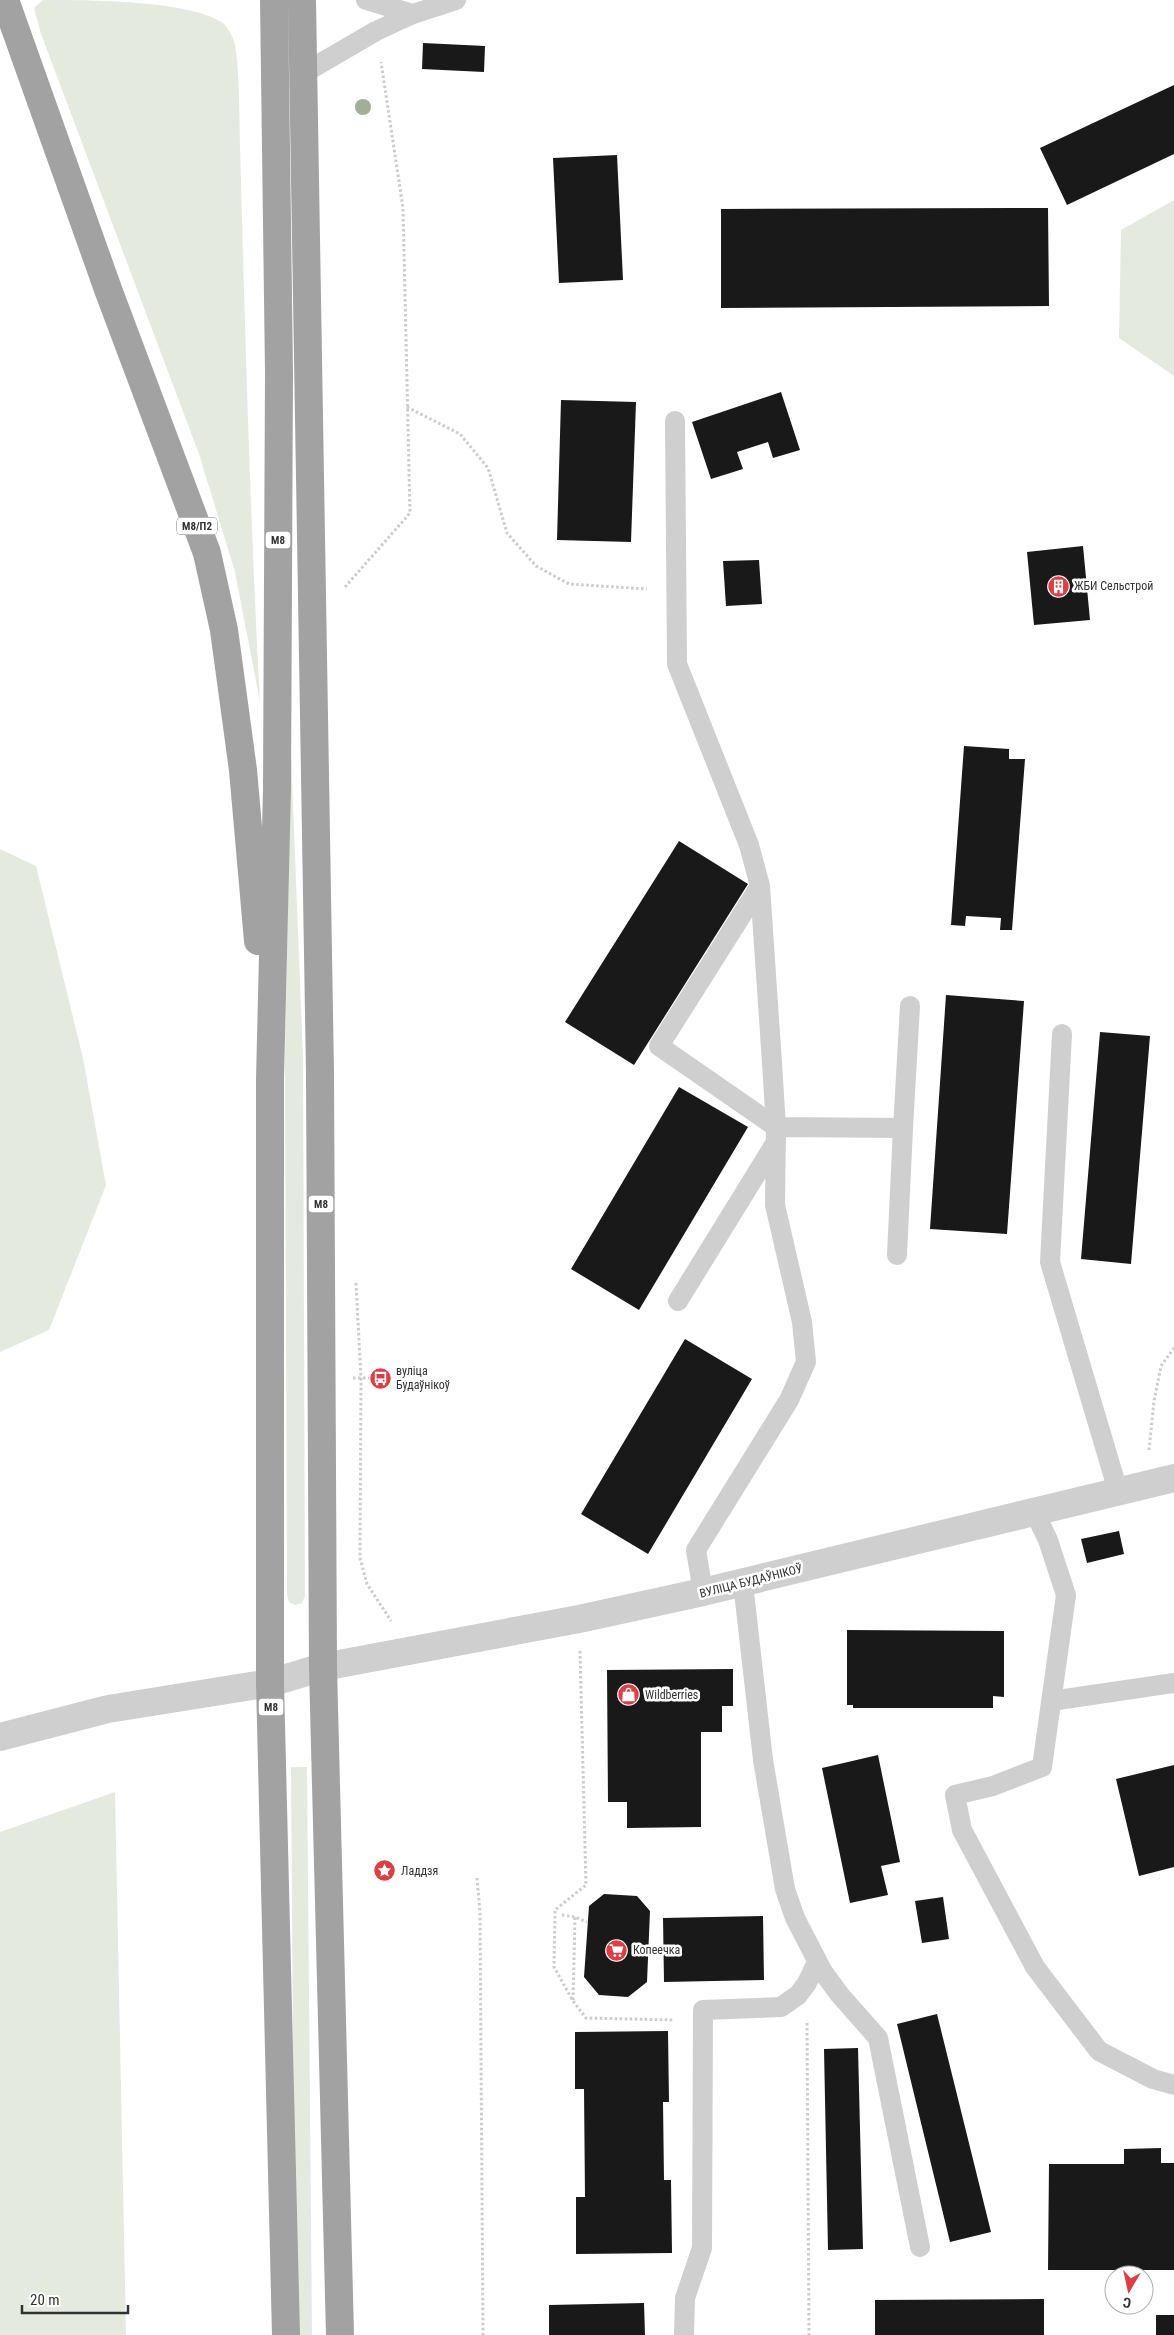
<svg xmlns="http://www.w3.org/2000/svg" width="1174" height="2335" viewBox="0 0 1174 2335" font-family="'Roboto Condensed',sans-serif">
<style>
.green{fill:#e4ebde}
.building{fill:#191919}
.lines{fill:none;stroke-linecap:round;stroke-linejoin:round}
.path{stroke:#ccc;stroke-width:3;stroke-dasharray:2.5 2.5;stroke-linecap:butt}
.service{stroke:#cfcfcf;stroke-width:20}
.minor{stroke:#cfcfcf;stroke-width:28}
.tertiary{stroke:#cfcfcf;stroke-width:28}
.trunk{stroke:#a2a2a2;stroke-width:28}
.tree{fill:#a0af96}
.labels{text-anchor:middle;stroke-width:5;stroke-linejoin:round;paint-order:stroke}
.shield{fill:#fff;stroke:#707070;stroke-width:1}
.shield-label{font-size:11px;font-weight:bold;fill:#323232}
.poi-label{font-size:12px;fill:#323232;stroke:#fff;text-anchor:start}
.street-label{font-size:12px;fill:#323232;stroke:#fff}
</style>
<rect width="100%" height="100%" fill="#fff"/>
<path class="green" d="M43 0C87 0 189 0 223 23 228 27 234 39 235 45 240 75 239 114 240 145 245 331 250 517 260 702L235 572 199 454 41 34 34 8Z
M1174 200V376L1119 338 1121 230Z
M291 751 303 1059 305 1596 302 1603 295 1605 289 1602 287 1595 285 1058Z
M0 849 36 866 83 1058 106 1185 49 1330 0 1352Z
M291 1767H307L312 2335H295Z
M115 1792 126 2335H0V1832Z"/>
<path class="building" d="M423 43 485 46 484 72 422 69Z
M1174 85V154L1067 205 1040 148Z
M617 155 623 280 559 283 553 158Z
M1048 208 1049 306 721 308V209Z
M781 392 800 450 773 458 768 442 737 452 743 469 711 479 692 422Z
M561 400 636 402 631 542 557 540Z
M1083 546 1090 620 1034 625 1027 552Z
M759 560 762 604 726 606 723 561Z
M964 746 1009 749V759H1025L1012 930H1000L1001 918 966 916 965 926 951 925Z
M679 841 748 884 634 1065 565 1022Z
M946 995 1024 1001 1007 1234 930 1229Z
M1100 1032 1150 1036 1131 1264 1081 1259Z
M679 1087 748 1127 639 1310 571 1269Z
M685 1339 752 1379 648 1554 581 1514Z
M1119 1531 1124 1554 1087 1563 1081 1539Z
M847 1630 1004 1631V1697L993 1696V1708H853V1705H847Z
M733 1669V1706H722V1732H701V1827L627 1828V1802H608L607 1670Z
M878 1755 900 1862 881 1866 888 1895 850 1903 822 1768Z
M1174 1765V1867L1139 1876 1116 1779Z
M604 1894 637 1896 650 1911 647 1982 628 1997 599 1995 584 1977 589 1906Z
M943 1897 949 1939 922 1943 915 1901Z
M763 1916 764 1980 664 1982 663 1918Z
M937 2014 991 2232 950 2242 897 2024Z
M668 2031 669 2102H663L664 2180H671L672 2253 576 2254V2197H585L584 2089H575V2032Z
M858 2048 863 2249 828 2250 824 2049Z
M1161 2148V2163H1174V2270H1048L1049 2164H1124V2149Z
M1044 2299V2335H875V2300Z
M644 2303 645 2335H549V2305Z
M1156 2315H1174V2335H1156Z"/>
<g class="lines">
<path class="path" d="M407 407 460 434 488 468 507 533 536 566 569 584 647 589
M345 587 410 513 403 208 381 62
M356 1283 361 1378 360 1558 367 1584 391 1621
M353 1378H380
M1149 1450 1154 1401 1161 1366 1174 1348
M580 1651 586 1885 555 1910 554 1967 573 2001 586 2018 674 2020
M477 1878 480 1912 483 2335
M562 1915 575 1917 587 1922
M573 2000 575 1917
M807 2023 809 2335"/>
<path class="service" d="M366 0 413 14
M304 73 376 31 413 14 456 0
M675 421 677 664 749 845 760 886 772 1063 776 1127 775 1205 802 1322 806 1362 789 1400 696 1550 703 1592
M760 886 659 1046 776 1127 903 1128 897 1255
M1062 1034 1050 1262 1118 1491
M903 1128 910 1006
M678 1301 776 1142
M1034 1511 1048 1540 1066 1595 1042 1767 993 1786 955 1795 962 1830 1035 1967 1099 2051 1153 2079 1174 2085
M743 1583 763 1760 785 1889 795 1918 823 1972 840 1995 878 2038 920 2247
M1051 1701 1174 1683
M684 2335 685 2298 702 2248 703 2010 781 2007 798 1995 807 1983 817 1962"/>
<path class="minor" d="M323 1667 579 1619 703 1592 1174 1478"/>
<path class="tertiary" d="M0 1737 108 1709 270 1683 323 1667"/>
<path class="trunk" d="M5 0 109 292 207 553 224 630 243 770 258 941
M274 0 279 372 277 789 270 1079V1683L286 2335
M302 0 320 1073 323 1667 340 2335"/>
</g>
<circle class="tree" cx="363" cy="107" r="8"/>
<defs>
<symbol id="building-disc" viewBox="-11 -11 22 22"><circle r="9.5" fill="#df3d44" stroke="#fff"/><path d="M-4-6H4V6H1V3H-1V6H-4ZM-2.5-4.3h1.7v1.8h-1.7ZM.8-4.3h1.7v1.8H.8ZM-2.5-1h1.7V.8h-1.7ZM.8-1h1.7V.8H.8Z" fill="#fff"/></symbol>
<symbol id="bus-disc" viewBox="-11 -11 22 22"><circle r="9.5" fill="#df3d44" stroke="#fff"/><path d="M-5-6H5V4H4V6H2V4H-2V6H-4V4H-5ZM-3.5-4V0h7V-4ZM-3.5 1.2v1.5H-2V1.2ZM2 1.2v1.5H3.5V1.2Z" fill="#fff"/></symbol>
<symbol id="shop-disc" viewBox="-11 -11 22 22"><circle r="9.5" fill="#df3d44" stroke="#fff"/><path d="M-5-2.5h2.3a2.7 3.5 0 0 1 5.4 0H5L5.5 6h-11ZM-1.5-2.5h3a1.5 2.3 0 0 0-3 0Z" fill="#fff"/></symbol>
<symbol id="sight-disc" viewBox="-11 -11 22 22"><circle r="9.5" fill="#df3d44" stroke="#fff"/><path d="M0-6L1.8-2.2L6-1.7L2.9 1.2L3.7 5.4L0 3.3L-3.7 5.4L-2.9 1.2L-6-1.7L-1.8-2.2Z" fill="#fff"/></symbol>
<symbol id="supermarket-disc" viewBox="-11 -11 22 22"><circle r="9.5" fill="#df3d44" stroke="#fff"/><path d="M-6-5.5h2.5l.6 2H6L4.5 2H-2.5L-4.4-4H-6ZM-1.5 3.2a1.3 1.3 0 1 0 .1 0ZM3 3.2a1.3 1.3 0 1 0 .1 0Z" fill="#fff"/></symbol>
</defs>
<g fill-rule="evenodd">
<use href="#building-disc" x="1046" y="574" width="25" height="25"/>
<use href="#bus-disc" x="368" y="1366" width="25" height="25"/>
<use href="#shop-disc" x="616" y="1682" width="25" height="25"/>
<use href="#sight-disc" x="372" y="1858" width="25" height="25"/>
<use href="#supermarket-disc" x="604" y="1938" width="25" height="25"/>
</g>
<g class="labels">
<g class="shield">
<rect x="177" y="517.5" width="40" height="17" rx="4"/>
<rect x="265.5" y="531.5" width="25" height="17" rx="4"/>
<rect x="308.5" y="1195.5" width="25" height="17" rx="4"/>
<rect x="258.5" y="1698.5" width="25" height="17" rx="4"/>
</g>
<g class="shield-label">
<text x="197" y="530">М8/П2</text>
<text x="278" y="544">М8</text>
<text x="321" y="1208">М8</text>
<text x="271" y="1711">М8</text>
</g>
<g class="poi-label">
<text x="1074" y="590">ЖБИ Сельстрой</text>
<text x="396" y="1375">вуліца<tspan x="396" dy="14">Будаўнікоў</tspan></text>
<text x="645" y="1699">Wildberries</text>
<text x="401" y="1875">Ладдзя</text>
<text x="633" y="1954">Копеечка</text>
</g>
<g class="street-label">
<text transform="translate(751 1581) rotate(-14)" y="4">ВУЛІЦА БУДАЎНІКОЎ</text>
</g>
</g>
<g transform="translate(1129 2290) rotate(189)"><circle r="24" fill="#ffffff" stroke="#adadad"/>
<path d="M0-4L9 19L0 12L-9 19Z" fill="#df3d44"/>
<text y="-8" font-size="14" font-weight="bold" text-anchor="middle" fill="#323232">С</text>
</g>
<path d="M22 2305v8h106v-8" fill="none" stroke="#323232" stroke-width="2.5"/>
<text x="30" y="2305" font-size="15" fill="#323232" stroke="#ffffff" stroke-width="4" paint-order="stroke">20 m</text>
</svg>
